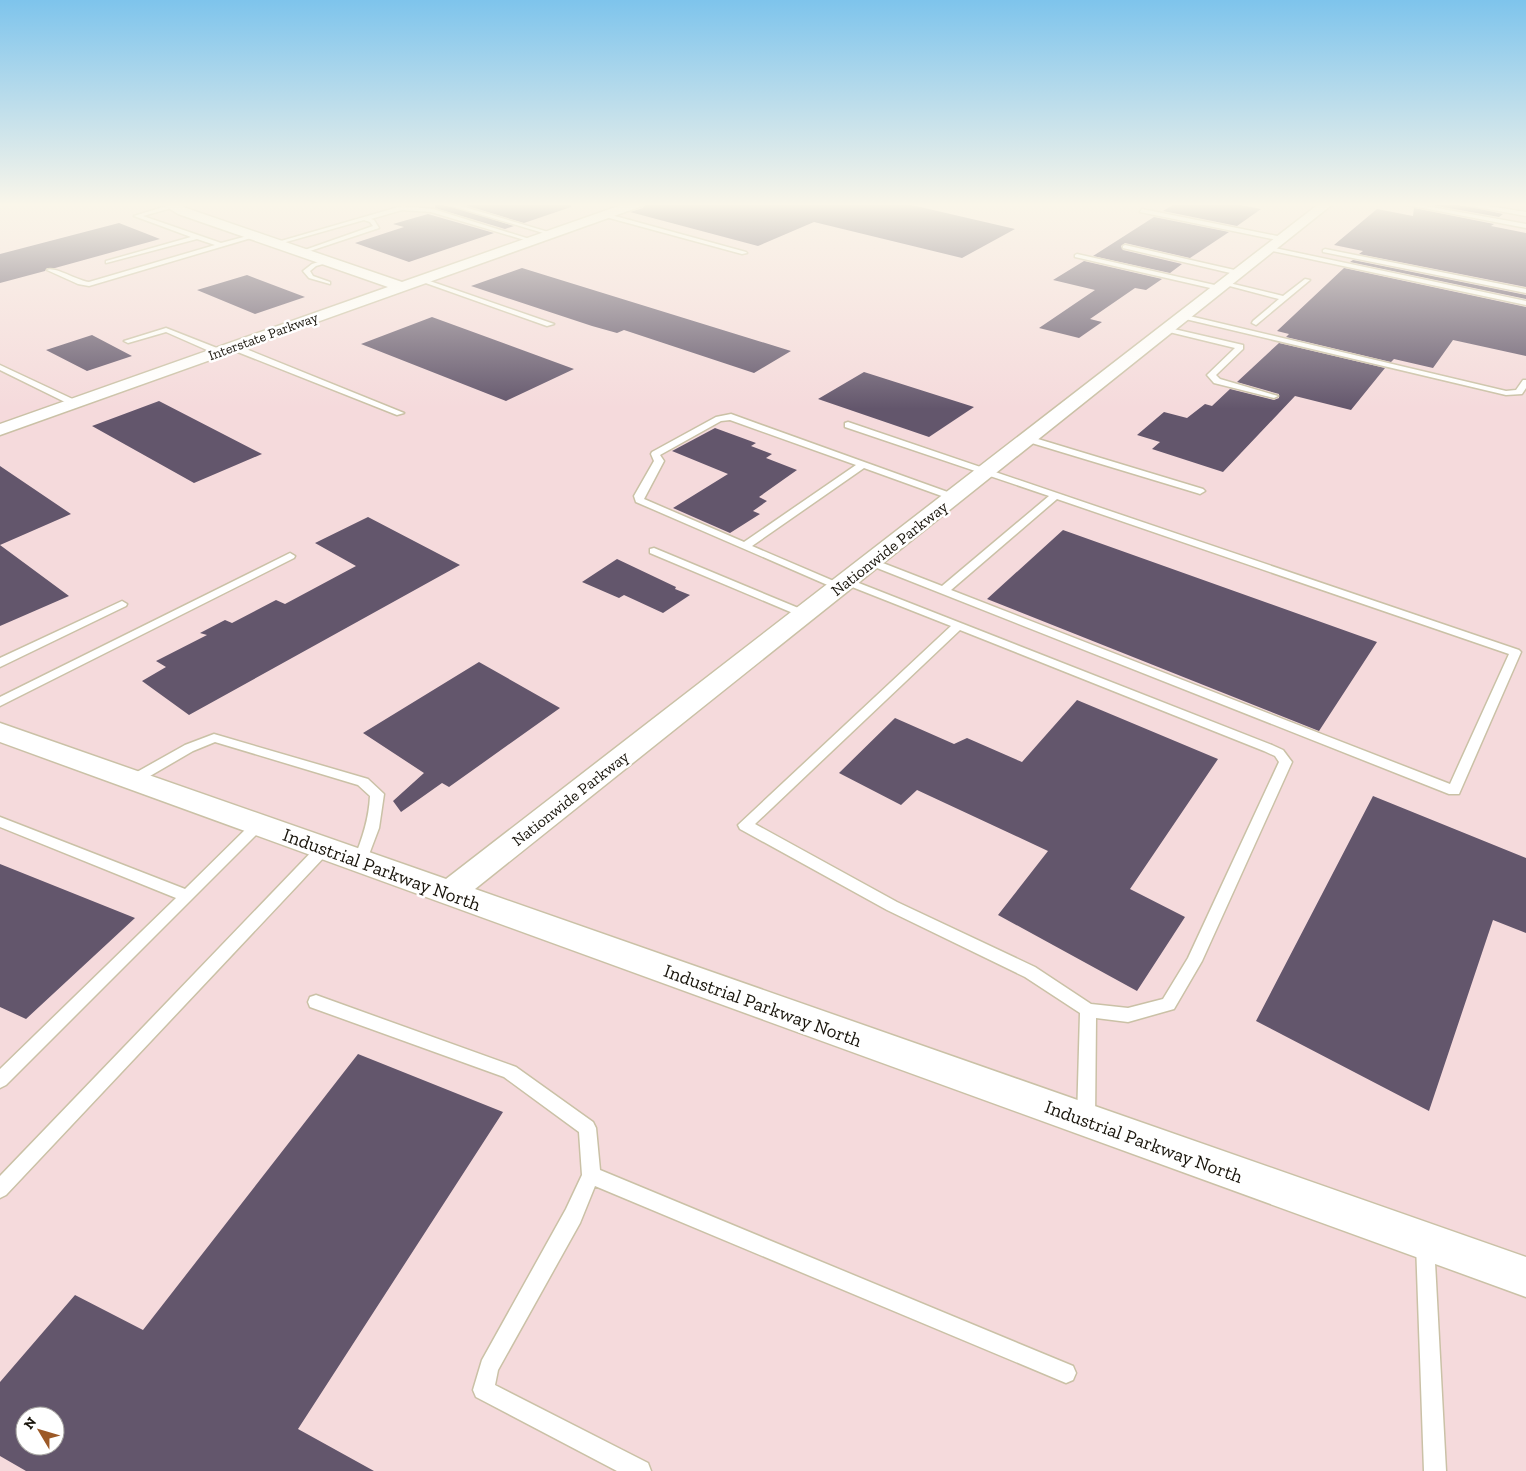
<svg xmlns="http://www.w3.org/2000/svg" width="1526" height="1471" viewBox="0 0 1526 1471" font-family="'Zilla Slab',serif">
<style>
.industrial{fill:#f5dadc;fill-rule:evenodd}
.building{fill:#63566c;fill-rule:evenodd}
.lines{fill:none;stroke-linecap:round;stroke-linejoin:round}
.service-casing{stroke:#cac1a6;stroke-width:3}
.minor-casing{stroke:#cac1a6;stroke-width:3}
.service{fill:#fff;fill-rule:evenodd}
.minor{fill:#fff;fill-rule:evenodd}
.labels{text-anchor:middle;stroke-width:5;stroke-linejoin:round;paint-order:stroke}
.far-street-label{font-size:14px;fill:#19150c;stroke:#fff}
.street-label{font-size:16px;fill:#19150c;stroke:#fff}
.near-street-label{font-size:19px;fill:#19150c;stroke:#fff}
</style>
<rect width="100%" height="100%" fill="#f5ecd0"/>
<path class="industrial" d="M0 203H1526V1471H0ZM25 1416H55V1446H25Z"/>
<path class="building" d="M436 203H440L514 226 505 229 435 208Z
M458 203H571V207L524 223Z
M646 203H903L1015 229 962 258 814 222 758 246 630 212 643 208Z
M1176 203H1230L1261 209 1237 226 1163 211Z
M1420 203H1453L1503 214 1499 217Z
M1414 208 1494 224 1491 226 1526 233V287L1359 254 1363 251 1334 245 1377 209 1413 216Z
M428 214 494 233 409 262 355 243 404 227 393 224Z
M1154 217 1229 232 1190 258 1125 243 1121 246 1123 250 1182 264 1170 273 1093 256Z
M119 223 160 239 55 268H47L45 271 0 283V254Z
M1353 260 1526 295V299L1350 262Z
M1084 261 1162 279 1146 290 1135 288 1090 319 1102 322 1079 338 1039 328 1095 290 1053 280Z
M522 268 791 351 754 373 624 330 617 333 592 326 471 286Z
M1344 268 1526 307V356L1453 340 1433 368 1394 359 1391 362 1286 337 1289 334 1277 331Z
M247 275 305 297 255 314 197 290Z
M432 317 506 344 574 369 506 401 361 344Z
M92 335 132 356 87 371 46 350Z
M1279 343 1385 368 1351 410 1295 396 1223 472 1152 449 1160 442 1137 435 1164 412 1187 418 1205 404 1212 406 1230 389 1274 400 1279 398V394L1237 382Z
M864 372 974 407 929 437 818 399Z
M159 401 262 454 194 483 92 426Z
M715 428 756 443 751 446 772 454 766 458 797 470 759 497 767 501 753 511 760 514 730 533 673 508 728 474 672 451Z
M0 466 71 514 0 545Z
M368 517 460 565 189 715 142 681 166 667 156 661 207 635 200 633 225 620 232 623 276 600 285 604 356 566 315 543Z
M1063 530 1377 642 1319 731 987 599Z
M0 545 69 596 0 626Z
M617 559 676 587 675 589 690 595 663 613 624 595 619 598 582 582Z
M479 662 560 708 449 787 442 783 401 812 393 801 424 773 363 733Z
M1077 700 1218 759 1130 889 1185 917 1137 991 998 915 1048 851 917 790 901 805 839 773 895 718 954 744 967 738 1022 762Z
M1373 796 1526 858V933L1493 920 1429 1111 1256 1021Z
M0 864 135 918 26 1019 0 1007Z
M358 1054 503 1112 298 1429 374 1471H26L0 1456V1382L75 1295 143 1330ZM25 1416H55V1446H25Z"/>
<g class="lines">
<defs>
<path id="service" d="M442 203H451L555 234 550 235Z
M1397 203H1409L1526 224V228Z
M1455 203H1469L1526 212V216Z
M173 204 175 207 143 216 221 243 255 234 258 236 89 286 78 284 47 270C54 266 78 281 89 282L215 245 197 239 106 263V261L191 237 134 216Z
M402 206 433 209 536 241 531 242 431 212 402 210 371 219 374 220 379 228 304 253 299 252 373 226 370 222 364 220 279 244 274 243Z
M1142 209 1282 237 1285 239 1282 241 1140 212Z
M604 213 746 252 747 253 742 254 602 216Z
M1125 245 1239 271 1242 273 1239 275 1123 248V246Z
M1270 247 1526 301V305L1268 250 1267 249Z
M1325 249 1526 289V293L1323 252V250Z
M1077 254 1219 286 1222 288 1219 290 1075 257V255Z
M328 259 330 260V262L316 266 310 271 313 276 330 282V284L309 278 303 271 312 264Z
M420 279H424L554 324 547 326 420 281Z
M1305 279 1310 280 1256 325 1252 323 1253 321 1279 299 1222 284 1225 282 1283 296Z
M1181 314 1506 391 1516 390 1523 380H1526V388L1522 394 1506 395 1181 318Z
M1165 327 1243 345V349L1216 375 1220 379 1278 396 1274 398 1214 383 1207 375 1235 348 1165 331Z
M166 328 222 350 223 352 216 354 166 332 128 343 124 341Z
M230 345H236L404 413 397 415 230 349Z
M0 365 79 402 80 404 73 406 0 370Z
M731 414 956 495 958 497 956 499H950L864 468 752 546 843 585 844 587 839 590 636 502 634 496 654 461 651 454 652 452 716 417ZM730 420 856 465 744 542 644 499 664 461 660 455 721 421Z
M848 422 1519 650 1521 652 1459 794H1449L867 564 866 562 867 560H875L942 586 1049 496 845 427V423ZM1057 499 1509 654 1450 784 951 590Z
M1028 436 1203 489 1205 491 1200 494 1197 493 1025 441 1024 439Z
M654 548 808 612 809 614 804 617 800 616 650 553V549Z
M290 553 295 556 294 558 0 706V697Z
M846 578 1272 745 1283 750 1292 762 1202 961 1174 1009 1128 1022 1096 1018 1095 1120 1092 1126 1086 1128 1080 1126 1077 1120 1080 1013 1025 977 887 910 740 829 738 825 951 626 842 583 841 581 842 579ZM960 630 1264 751 1275 756 1279 762 1188 958 1163 999 1128 1008 1091 1004 1035 967 897 902 755 824Z
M122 601 127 604 126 606 0 667V658Z
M214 734 368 779 384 794 379 828 365 865 360 866 355 865 353 861C362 840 369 819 370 796L358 785 215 742 193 751 138 783H128L126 780 128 777 185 745Z
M0 817 185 889 254 821H264L266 825 6 1085 0 1088V1069L176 898 0 827Z
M324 843 329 844 331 848 329 852 6 1195 0 1198V1176L319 844Z
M316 995 516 1067 593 1122 596 1128 600 1170 1073 1366 1076 1373 1073 1380 1066 1383 595 1186 580 1223 498 1370 495 1385 648 1463 651 1471H617L476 1397 473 1390 482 1360 566 1209 582 1175 579 1132 504 1077 310 1007 308 1002 310 997Z
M1425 1234 1432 1236 1434 1243 1446 1471H1424L1416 1243 1418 1236Z"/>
<path id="minor" d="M161 203H176L186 208 402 282 627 203H644L642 206 0 435V424L388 287 178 214Z
M1320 203H1334L475 889 1526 1257V1297L0 742V723L446 879Z"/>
</defs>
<use href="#service" class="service-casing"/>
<use href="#minor" class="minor-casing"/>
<use href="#service" class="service"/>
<use href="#minor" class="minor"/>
</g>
<linearGradient id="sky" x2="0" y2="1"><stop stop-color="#7ec4ec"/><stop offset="0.5" stop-color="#faf6ea"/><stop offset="1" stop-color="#faf6ea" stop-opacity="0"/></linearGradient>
<rect width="1526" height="409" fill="url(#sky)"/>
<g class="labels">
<g class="far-street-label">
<text transform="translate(263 336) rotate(-20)" y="5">Interstate Parkway</text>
</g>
<g class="street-label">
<text transform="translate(889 548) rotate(-38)" y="6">Nationwide Parkway</text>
<text transform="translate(570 798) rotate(-38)" y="6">Nationwide Parkway</text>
</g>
<g class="near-street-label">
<text transform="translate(382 869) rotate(20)" y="7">Industrial Parkway North</text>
<text transform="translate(763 1005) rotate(20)" y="7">Industrial Parkway North</text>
<text transform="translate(1144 1141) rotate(20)" y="7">Industrial Parkway North</text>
</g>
</g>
<g transform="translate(40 1431) rotate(308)"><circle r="24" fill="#ffffff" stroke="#a3a19e"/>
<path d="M0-4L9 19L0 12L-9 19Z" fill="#9c5927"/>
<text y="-8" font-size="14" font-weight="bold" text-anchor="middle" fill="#19150c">N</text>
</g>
</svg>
